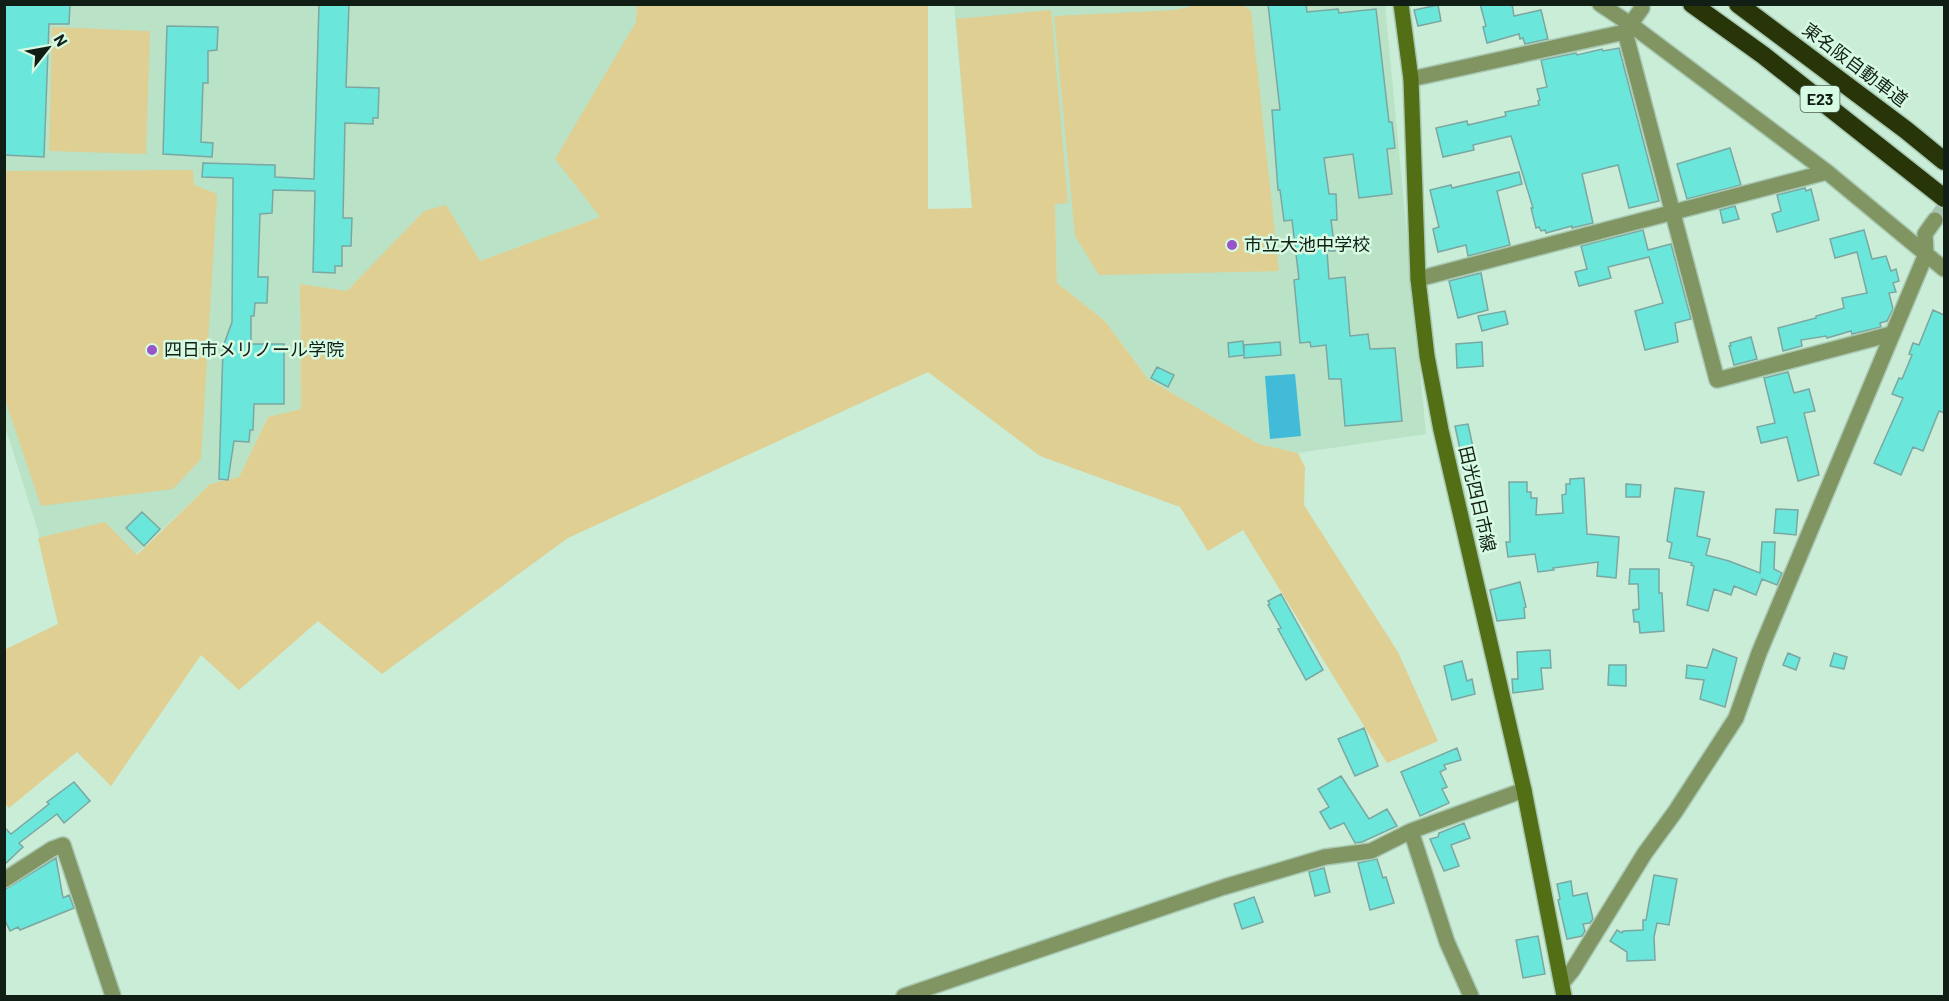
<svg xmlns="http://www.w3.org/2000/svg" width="1949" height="1001" viewBox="0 0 1949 1001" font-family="Barlow,'Noto Sans JP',sans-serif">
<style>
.built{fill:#b9e2c7}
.green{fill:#dfcf93}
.water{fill:#42bbd8}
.building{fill:#6ae6da;stroke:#7ba7a2;stroke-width:1.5}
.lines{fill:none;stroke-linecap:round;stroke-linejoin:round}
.minor-tunnel{stroke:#a4c4b0;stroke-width:15;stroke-dasharray:15 8;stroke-linecap:butt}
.minor-casing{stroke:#a8c8b3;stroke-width:18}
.secondary-casing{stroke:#a8c8b3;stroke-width:18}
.motorway-casing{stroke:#a8c8b3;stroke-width:21}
.minor{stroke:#809561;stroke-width:15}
.secondary{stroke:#526f15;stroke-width:15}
.motorway{stroke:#273508;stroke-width:18}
.poi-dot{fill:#9854c9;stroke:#d7fae3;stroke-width:2}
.labels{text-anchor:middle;stroke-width:5;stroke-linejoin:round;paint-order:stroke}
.shield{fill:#d7fae3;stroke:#4c6054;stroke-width:1.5}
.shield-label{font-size:16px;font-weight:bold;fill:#111e16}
.street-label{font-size:18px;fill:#111e16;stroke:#d7fae3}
.poi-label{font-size:18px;fill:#111e16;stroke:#d7fae3;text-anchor:start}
</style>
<rect width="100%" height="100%" fill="#c9edd6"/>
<path class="built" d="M4 5H637L636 22 600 217 480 261 424 212 347 292 300 284 301 409 268 417 239 477 210 484 66 620 5 426Z
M954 5H1385L1426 434 1298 453 1259 444 1148 379 1105 321 1057 283 1055 204 972 208Z"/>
<path class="green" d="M637 5H928V209L972 208 956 19 1051 10 1068 203 1055 204 1057 283 1105 321 1148 379 1259 444 1298 453 1305 467 1304 505 1398 652 1438 741 1387 763 1243 530 1208 551 1180 507 1040 456 928 372 568 538 382 674 318 621 239 690 201 655 111 786 77 752 9 808 5 803 4 650 58 624 38 538 105 522 137 555 210 484 239 477 268 417 301 409 300 284 347 291 424 211 446 205 480 261 600 217 555 159 636 22Z
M1197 5H1243L1251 11 1279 271 1099 275 1075 236 1054 16 1175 10Z
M52 27 150 31 146 154 49 151Z
M193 170 194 185 217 194 201 459 173 489 41 506 5 400V171Z"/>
<path class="water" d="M1295 374 1301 436 1270 439 1265 376Z"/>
<path class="building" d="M4 4H70L69 24H49L44 157 4 155Z
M319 4H349L346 87 379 88 378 118H373V124L345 123 343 218H352L351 246H342V266H335V273L313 272 315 191 273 190 272 213 260 214 258 277H268L267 303H255L254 316H251V344H284V404H254L253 430H250L249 442 234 441 228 480 219 479 223 347 232 322 233 178 202 177 203 163 275 165V177L314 179Z
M1268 4H1306L1307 12 1338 9 1339 13 1376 9 1389 122H1392L1395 148 1387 149 1392 194 1359 198 1353 154 1324 158 1329 194H1336L1337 220H1331L1335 251H1327L1329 279 1345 277 1350 336 1368 334 1370 349 1395 348 1402 421 1345 426 1341 379H1329L1326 345 1311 347 1310 342 1300 343 1294 280 1299 279 1292 220 1284 221 1280 190H1278L1272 110H1280Z
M1480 4H1512L1514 16 1541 10 1548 39 1525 44 1523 38 1520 39 1519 34 1487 43 1483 27 1486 26Z
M1438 5 1441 21 1418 26 1414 10Z
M167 26 218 27 217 50 208 51V83H203L201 142 213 143 212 157 163 154Z
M1619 48 1659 201 1629 208 1618 165 1582 174 1593 223 1576 227 1572 228V226L1546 233 1545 230 1541 231 1539 227 1536 228 1531 208H1533L1511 136 1473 145 1474 150 1443 157 1436 128 1467 121 1468 125 1506 116 1505 112 1539 105 1538 101 1540 100 1537 89 1547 87 1541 60 1576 53 1577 55 1602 49 1603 51Z
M1730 148 1741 185 1687 199 1677 164Z
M1519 172 1522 184 1497 191 1510 245 1468 256 1466 245 1438 252 1433 229 1439 227 1430 190 1451 185 1452 188Z
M1805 188 1806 191 1811 189 1819 220 1777 232 1772 214 1781 211 1777 195Z
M1735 206 1739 219 1723 223 1720 210Z
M1643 230 1648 250 1671 244 1691 319 1675 323 1678 342 1645 350 1635 311 1663 303 1649 257 1608 267 1611 278 1579 286 1575 272 1587 269 1581 246Z
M1864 230 1872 259 1886 256 1891 271 1896 269 1899 281 1893 283 1896 292 1889 293 1893 309 1887 321 1880 323 1881 327 1852 334 1851 331 1827 338 1826 336 1801 340 1802 346 1783 351 1778 328 1816 318V316L1844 308 1842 298 1867 293 1857 252 1835 258 1830 239Z
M1481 273 1488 310 1458 318 1449 281Z
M1933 310 1944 315V413L1939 411 1923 451 1913 447 1901 475 1874 463 1903 398 1892 394 1899 378 1902 379 1912 355 1909 354 1913 343 1919 345Z
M1505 311 1508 324 1482 331 1478 316Z
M1751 337 1757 359 1734 365 1729 346H1731L1730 343Z
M1243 341 1244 355 1229 357 1228 343Z
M1280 342 1281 355 1244 358V345Z
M1482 342 1483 366 1457 368 1456 344Z
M1157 367 1174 375 1168 387 1151 378Z
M1788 372 1794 393 1809 389 1815 411 1804 413 1819 475 1798 481 1787 437 1761 443 1757 427 1775 423 1764 378Z
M1468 424 1477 466 1464 468 1455 426Z
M1584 478 1587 534 1619 537 1616 578 1597 576 1598 562 1553 568 1554 570 1538 572 1535 554 1508 557 1506 542H1510L1509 482H1527V492H1531V498H1537L1536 515 1563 513 1562 495 1566 494V484H1570V479Z
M1626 484 1641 485 1640 497H1626Z
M1675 488 1704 492 1697 536 1710 539 1706 555 1729 561 1760 573 1762 542H1775L1774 569 1782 573 1777 585 1762 579 1756 595 1734 586 1731 595 1714 589 1708 611 1687 605 1694 566 1691 565 1692 563 1669 558 1672 543 1667 541Z
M1776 509 1798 510 1796 535 1774 533Z
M142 512 160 529 144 546 126 528Z
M1630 569H1659V593H1662L1664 631 1640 633 1639 622H1634L1633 610 1639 609 1638 584H1629Z
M1520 582 1526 607 1524 608 1525 618 1497 621 1490 590Z
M1281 594 1323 670 1306 680 1278 629 1281 628 1268 605 1270 604 1268 601Z
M1713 649 1737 658 1725 707 1700 699 1704 680 1686 678 1687 665 1707 668Z
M1550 650 1551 668H1541L1543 689 1513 693 1512 679H1518L1517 652Z
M1788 653 1800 658 1796 670 1783 665Z
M1834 653 1847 657 1844 669 1830 666Z
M1462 661 1467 681 1472 679 1475 694 1452 700 1444 666Z
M1609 665H1626V686L1608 685Z
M1364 728 1378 766 1355 776 1338 739Z
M1457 748 1461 760 1444 765 1446 769 1440 772 1447 787 1442 789 1449 803 1420 816 1401 772Z
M1341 776 1369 819 1387 809 1397 826 1362 842 1355 843 1344 823 1330 829 1320 812 1329 807 1318 789Z
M74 782 90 801 64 823 57 814 19 843 23 847 4 865V827L11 834 49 804 47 802Z
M1464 823 1470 838 1451 845 1459 866 1444 871 1430 839 1438 837 1439 833Z
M56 858 63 898 69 895 74 908 20 930 18 927 10 931 4 918V890Z
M1377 859 1383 878 1386 877 1394 903 1370 910 1358 863Z
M1324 868 1330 892 1315 896 1309 872Z
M1654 875 1677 879 1669 925 1657 923 1654 937 1655 960 1627 961V952L1610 941 1617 930 1622 933 1623 931 1643 930V920H1646Z
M1571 881 1573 896 1587 893 1593 919 1590 923 1583 924 1585 931 1582 936 1567 939 1558 900 1560 899 1557 884Z
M1254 897 1263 922 1242 929 1234 904Z
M1538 936 1545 974 1523 978 1516 940Z"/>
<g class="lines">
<path class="minor-tunnel" d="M1935 220 1944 207"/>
<defs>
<path id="minor" d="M1600 4 1630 24 1827 172 1944 269
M1625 32 1717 380 1891 334
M1411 79 1625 32 1642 8
M1418 279 1827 172
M1411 831 1447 942 1471 996
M4 880 52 849 63 845 113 996
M1562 983 1572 971 1645 853 1675 812 1736 718 1759 653 1926 254 1925 234 1935 220
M904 996 1224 887 1325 857 1371 851 1411 831 1524 790"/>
<path id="secondary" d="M1401 4 1411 79 1418 279 1427 356 1441 430 1524 790 1564 996"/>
<path id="motorway" d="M1692 4 1763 55 1944 198
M1738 4 1906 130 1944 161"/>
</defs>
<use href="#minor" class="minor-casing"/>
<use href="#secondary" class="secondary-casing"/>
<use href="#motorway" class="motorway-casing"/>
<use href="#minor" class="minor"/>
<use href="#secondary" class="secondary"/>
<use href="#motorway" class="motorway"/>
</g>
<g class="poi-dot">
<circle cx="1232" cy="245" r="6"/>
<circle cx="152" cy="350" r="6"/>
</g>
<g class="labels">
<rect class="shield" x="1800.5" y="86" width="39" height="26" rx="4.5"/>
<g class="shield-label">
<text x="1820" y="105">E23</text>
</g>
<g class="street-label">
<text transform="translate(1855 65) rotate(37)" y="6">東名阪自動車道</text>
<text transform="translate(1477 499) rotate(77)" y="6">田光四日市線</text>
</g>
<g class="poi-label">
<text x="1244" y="251">市立大池中学校</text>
<text x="164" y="356">四日市メリノール学院</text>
</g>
</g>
<rect width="1949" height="1001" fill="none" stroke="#111e16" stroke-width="12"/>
<g transform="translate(48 48) rotate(59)" stroke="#d7fae3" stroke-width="4.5" paint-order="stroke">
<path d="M0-4.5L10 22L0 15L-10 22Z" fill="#111e16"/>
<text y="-9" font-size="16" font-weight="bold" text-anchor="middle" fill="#111e16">N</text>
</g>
</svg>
